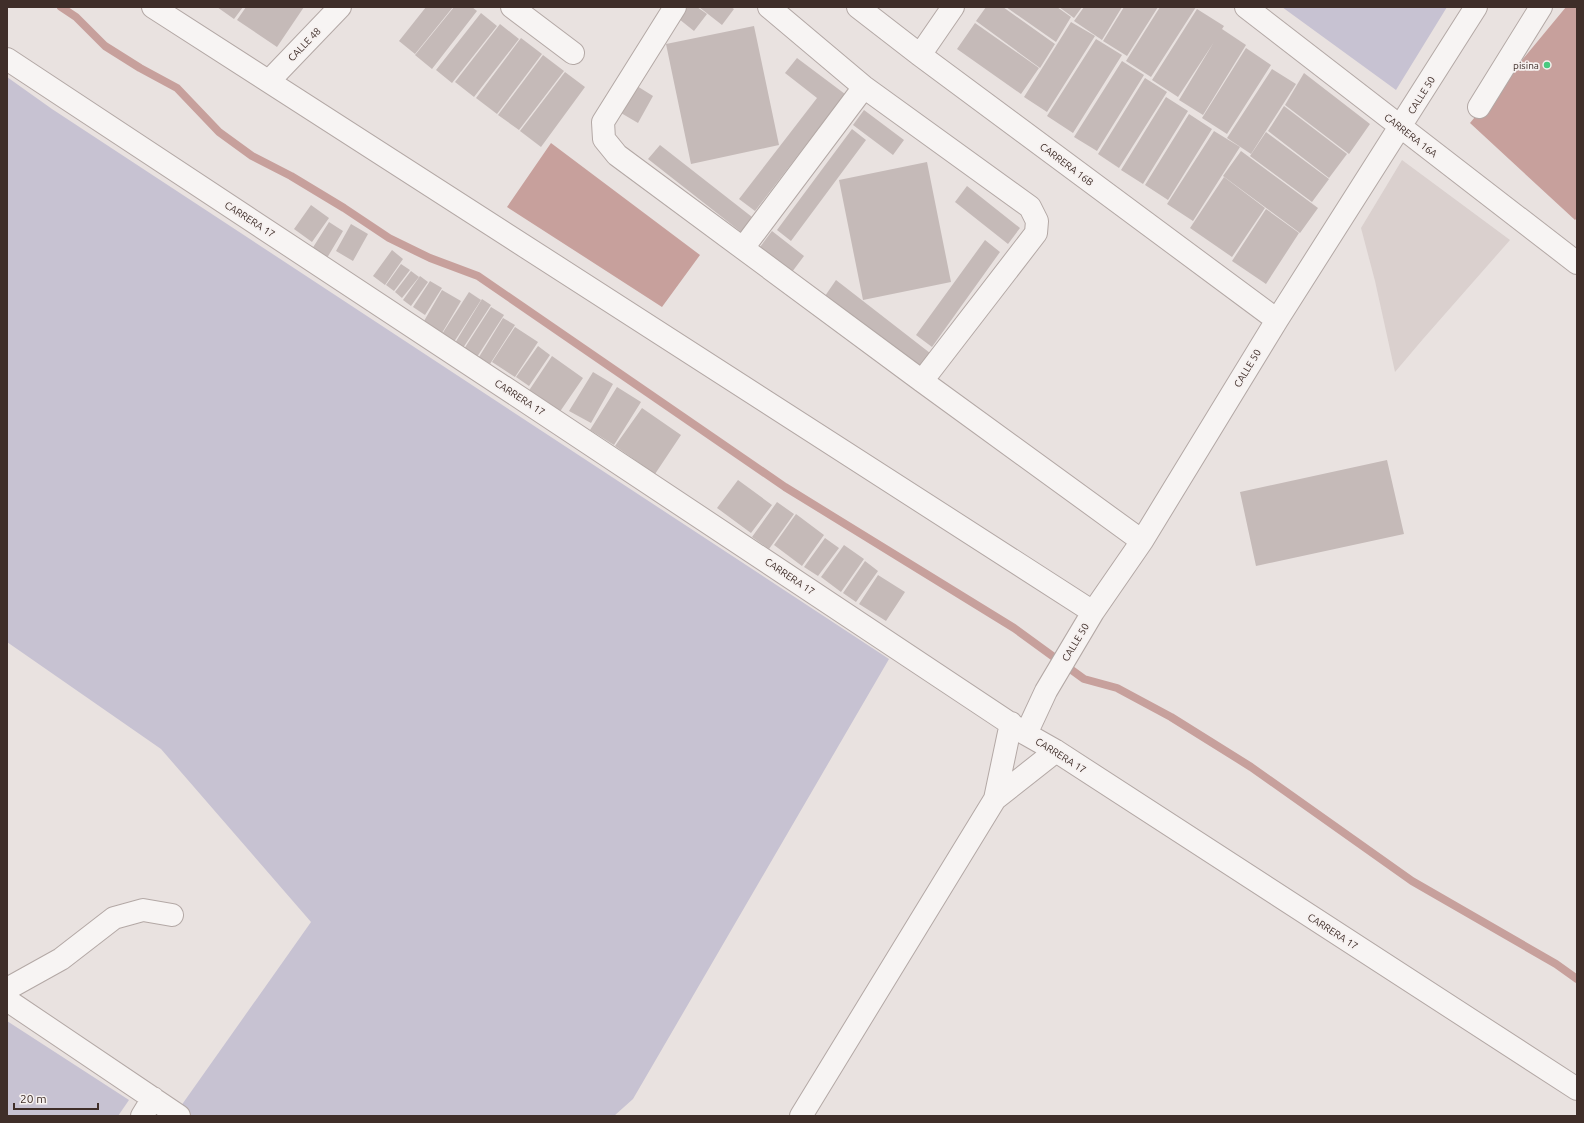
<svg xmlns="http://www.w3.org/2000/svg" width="1584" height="1123" viewBox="0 0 1584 1123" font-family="Ubuntu,sans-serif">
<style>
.built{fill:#dad0ce}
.green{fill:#c7c2d2}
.water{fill:#c7a09c}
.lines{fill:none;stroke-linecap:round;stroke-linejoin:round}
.stream{stroke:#c7a09c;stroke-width:8}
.building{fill:#c5bab8}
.minor-casing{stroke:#b3a8a5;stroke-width:24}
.minor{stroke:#f7f4f3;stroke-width:22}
.poi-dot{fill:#4ac97f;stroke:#f6f1f0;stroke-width:1.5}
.labels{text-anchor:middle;stroke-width:3.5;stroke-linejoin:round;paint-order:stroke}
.street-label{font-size:10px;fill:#3f2e29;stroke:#f6f1f0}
.poi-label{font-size:10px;fill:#3f2e29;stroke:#f6f1f0;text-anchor:end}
</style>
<rect width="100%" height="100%" fill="#e9e2e0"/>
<path class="built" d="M1402 160 1510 240 1423 339 1395 372 1375 281 1361 228Z"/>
<path class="green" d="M1282 7H1447L1396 90Z
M7 77 52 109 889 659 633 1099 614 1116H179L176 1113 311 922 161 749 7 642Z
M7 1021 129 1100 118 1116 7 1115Z"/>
<path class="water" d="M1566 7H1577V218L1575 220 1470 123Z
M551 143 700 255 662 307 507 207Z"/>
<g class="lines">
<path class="stream" d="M61 7 76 17 105 46 140 68 177 88 219 132 252 156 291 176 344 208 389 238 430 258 478 276 785 487 1014 628 1084 679 1117 688 1171 717 1251 767 1412 881 1556 964 1577 979"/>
</g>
<path class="building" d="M217 7H243L234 19Z
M246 7H304L277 47 237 20Z
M426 7H453L415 54 399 41Z
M454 7H472L477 11 432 69 415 55Z
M688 7H697L707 14 694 31 679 19Z
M699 7H731L734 9 722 25Z
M986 7H1003L1055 44 1040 68 976 21Z
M1006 7H1057L1071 17 1056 42Z
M1059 7H1082L1074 18Z
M1084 7H1122L1102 40 1074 21Z
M1124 7H1158L1127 56 1103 41Z
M1160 7H1196L1151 77 1126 61Z
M1197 9 1224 26 1222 29 1246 45 1203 115 1179 100 1214 42 1178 97 1152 80Z
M481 13 497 26 452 83 436 70Z
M1071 22 1095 36 1047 112 1024 97Z
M975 23 1039 68 1021 94 957 49Z
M500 24 519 39 474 97 455 82Z
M754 26 779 145 691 164 666 44Z
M521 38 542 54 497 114 476 98Z
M1096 39 1122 55 1073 133 1047 116Z
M1246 48 1271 65 1227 134 1202 118Z
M543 55 564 71 519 130 498 115Z
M797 58 845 94 755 211 739 199 817 98 785 73Z
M1122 61 1144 75 1097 151 1074 137Z
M1272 69 1296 84 1251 154 1227 138Z
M565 72 585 87 541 147 520 131Z
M1304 73 1370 124 1349 154 1285 105Z
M1145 78 1167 92 1119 168 1098 154Z
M637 86 653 96 638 123 621 113Z
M1166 97 1188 111 1143 184 1121 170Z
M1284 106 1347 154 1329 178 1268 131Z
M864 110 904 140 893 155 853 125Z
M1189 114 1212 129 1168 200 1145 185Z
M852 129 866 140 791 241 777 230Z
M1214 131 1240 147 1193 221 1167 204Z
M1266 132 1329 179 1312 202 1250 156Z
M660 145 752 217 741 232 648 159Z
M1241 151 1318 208 1300 233 1223 176Z
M927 162 951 282 863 300 839 180Z
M1224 177 1265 208 1232 257 1190 228Z
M967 186 1020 228 1008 244 955 202Z
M311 205 329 218 312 242 294 229Z
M1266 209 1299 233 1266 284 1232 261Z
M329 222 343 231 327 258 312 249Z
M351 224 368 234 353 261 336 251Z
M772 231 804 256 792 272 760 247Z
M985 240 1000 252 932 347 916 335Z
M392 250 403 259 385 285 373 276Z
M401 264 410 270 394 291 386 285Z
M411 271 419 277 402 298 395 292Z
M420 276 428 282 411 306 403 300Z
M836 280 930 353 918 368 825 296Z
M430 281 442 288 425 315 413 307Z
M442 290 461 301 442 333 424 321Z
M469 292 481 300 454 342 442 334Z
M482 299 491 305 463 348 455 343Z
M491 307 504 315 477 357 464 349Z
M503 318 515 325 490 364 479 357Z
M515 327 538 342 515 377 492 362Z
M538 346 550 355 529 386 516 377Z
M552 356 583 378 559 413 528 392Z
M593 372 613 384 591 423 569 411Z
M617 387 641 402 614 445 590 430Z
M642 408 681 435 655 474 615 446Z
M1387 460 1404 534 1256 566 1240 492Z
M738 480 772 505 751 533 717 508Z
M777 502 794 514 769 549 752 537Z
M796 514 824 535 802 566 774 545Z
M825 538 839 548 818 576 804 567Z
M844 545 864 559 841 592 821 577Z
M865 561 878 571 856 602 843 593Z
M878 575 905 592 886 621 859 604Z"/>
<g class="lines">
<defs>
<path id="minor" d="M153 7 1093 612
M512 7 573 53
M675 7 603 122 604 139 617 155 922 381 1142 541
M769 7 864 87 1030 207 1037 221 1036 233 922 381
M858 7 920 55 1277 320
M1246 7 1577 263
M920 55 953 7
M7 59 519 397 1026 734 1056 751 1577 1089
M269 81 340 7
M1479 107 1541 7
M743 248 864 87
M1026 734 1046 691 1093 612 1142 541 1277 320 1476 7
M995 799 1056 751
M7 989 61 959 114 918 143 910 172 915
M7 1000 179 1116
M142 1116 153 1098
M801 1116 995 799 1011 723"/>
</defs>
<use href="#minor" class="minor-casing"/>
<use href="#minor" class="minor"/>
</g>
<circle class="poi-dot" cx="1547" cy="65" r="4"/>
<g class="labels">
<g class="street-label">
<text transform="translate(304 44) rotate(-46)" y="4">CALLE 48</text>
<text transform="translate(1421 95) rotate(-58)" y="4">CALLE 50</text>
<text transform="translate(1411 135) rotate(38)" y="4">CARRERA 16A</text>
<text transform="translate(1067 164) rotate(37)" y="4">CARRERA 16B</text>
<text transform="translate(250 219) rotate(33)" y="4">CARRERA 17</text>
<text transform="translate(1247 368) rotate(-59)" y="4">CALLE 50</text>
<text transform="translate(520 397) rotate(33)" y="4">CARRERA 17</text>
<text transform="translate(790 576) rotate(34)" y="4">CARRERA 17</text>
<text transform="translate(1075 642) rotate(-59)" y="4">CALLE 50</text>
<text transform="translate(1061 755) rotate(32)" y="4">CARRERA 17</text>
<text transform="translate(1333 931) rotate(33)" y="4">CARRERA 17</text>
</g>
<g class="poi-label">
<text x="1539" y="69">pisina</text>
</g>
</g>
<rect width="1584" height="1123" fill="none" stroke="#3f2e29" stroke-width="16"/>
<path d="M14 1103v6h84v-6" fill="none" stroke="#3f2e29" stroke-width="2"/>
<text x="20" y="1103" font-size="12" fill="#3f2e29" stroke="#f6f1f0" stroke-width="3" paint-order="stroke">20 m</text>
</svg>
